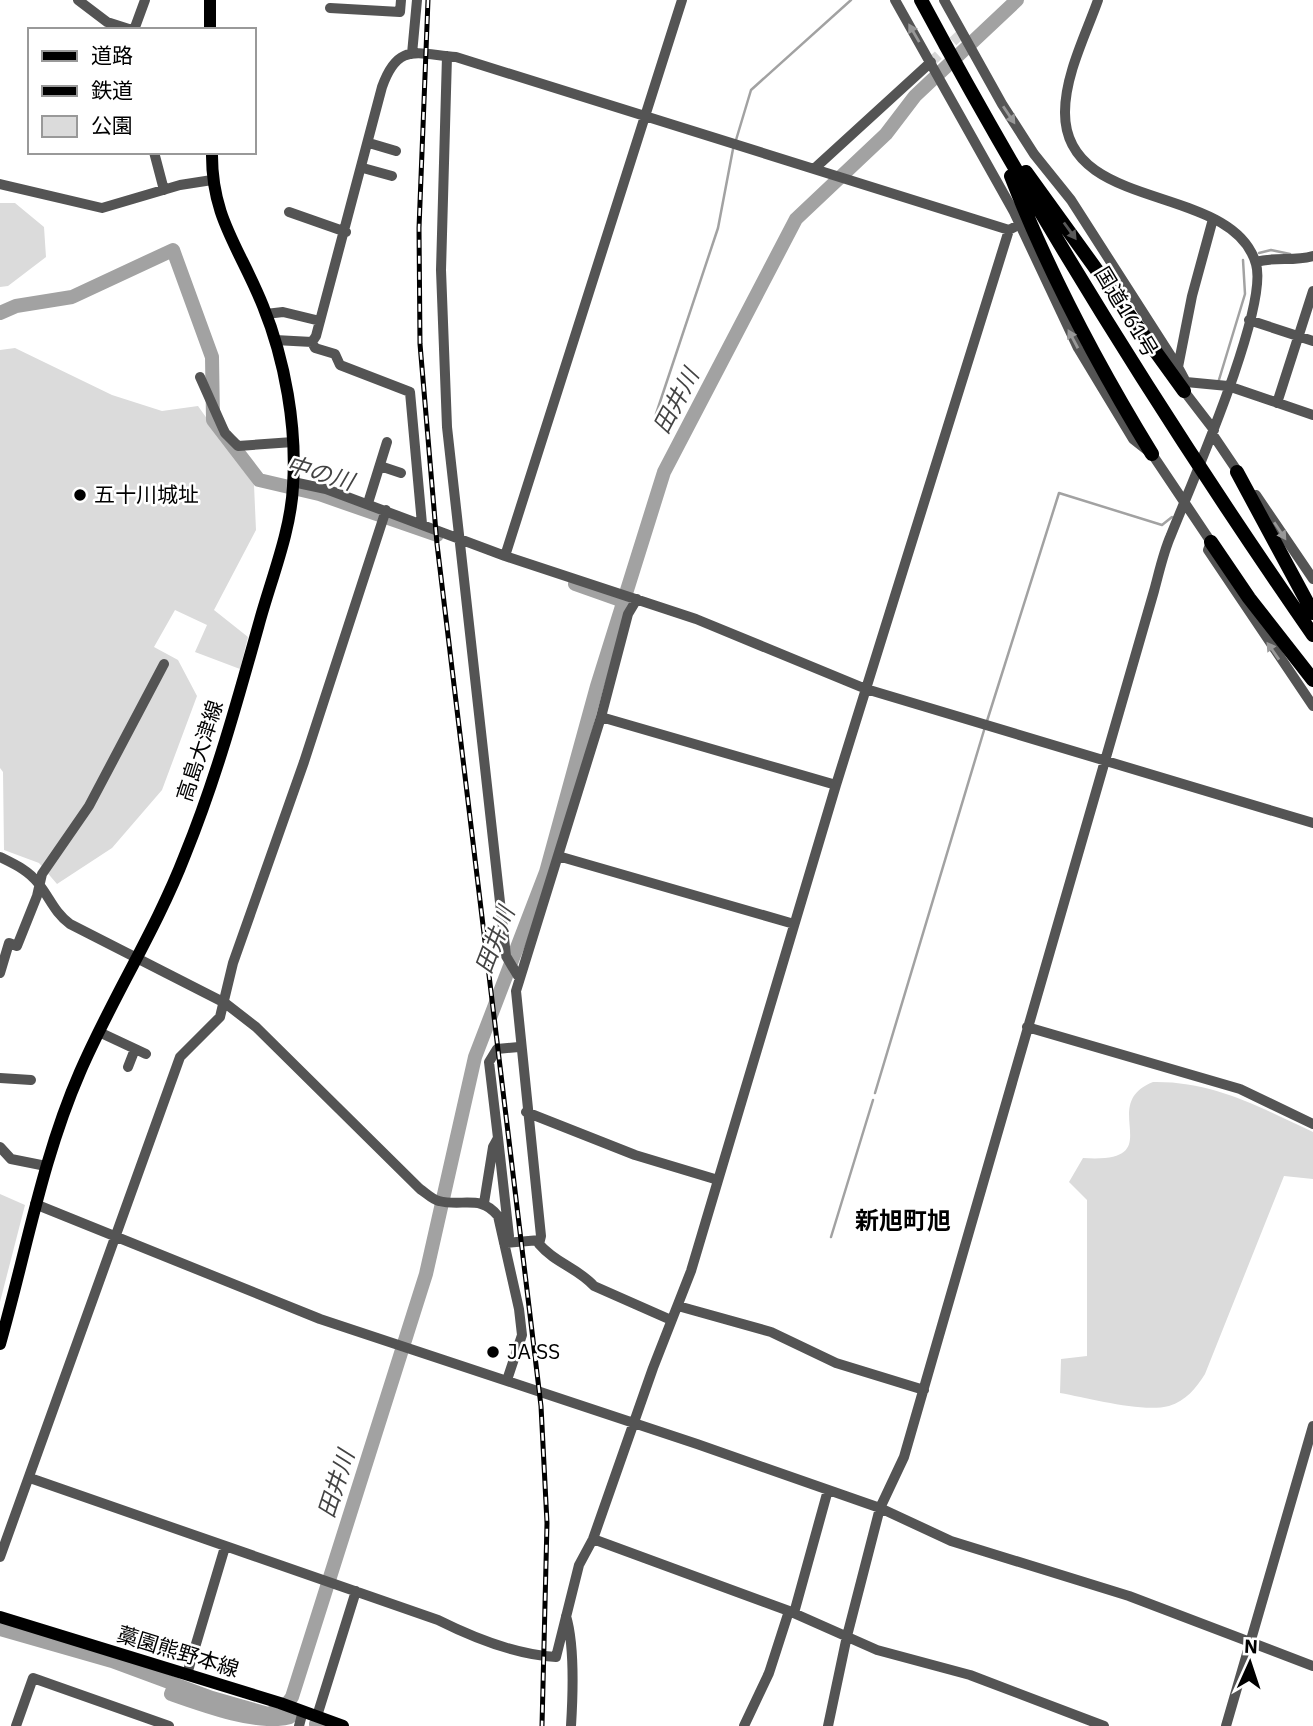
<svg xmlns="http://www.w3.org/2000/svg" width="1313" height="1726" viewBox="0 0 1313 1726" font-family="'IBM Plex Sans','Noto Sans JP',sans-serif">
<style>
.green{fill:#dbdbdb}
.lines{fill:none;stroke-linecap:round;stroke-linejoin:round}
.stream{stroke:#a2a2a2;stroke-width:2.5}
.river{stroke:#a2a2a2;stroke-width:14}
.minor-tunnel{stroke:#d9d9d9;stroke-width:10;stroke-dasharray:10 5;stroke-linecap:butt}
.minor{stroke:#545454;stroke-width:10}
.major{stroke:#000;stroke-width:12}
.highway{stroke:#000;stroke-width:14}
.rail-casing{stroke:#000;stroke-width:5}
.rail{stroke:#fff;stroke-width:2.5;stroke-dasharray:8;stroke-linecap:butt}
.oneway{fill:#989898}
.oneway2{fill:#595959}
.poi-dot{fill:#000;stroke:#fff;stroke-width:2.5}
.labels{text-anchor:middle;stroke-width:5;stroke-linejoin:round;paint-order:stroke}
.street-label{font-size:21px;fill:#000;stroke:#fff}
.poi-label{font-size:21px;fill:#000;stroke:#fff;text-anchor:start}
.water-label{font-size:23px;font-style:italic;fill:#434343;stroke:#fff}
.quarter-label{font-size:24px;font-weight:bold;fill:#000;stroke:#fff}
</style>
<rect width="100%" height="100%" fill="#fff"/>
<path class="green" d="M0 203H15L44 227 46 257 8 286 0 287Z
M15 348 112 395 162 411 198 406 254 485 256 530 214 610 248 637 240 669 195 652 207 625 175 610 154 647 178 660 197 696 162 790 112 848 57 884 39 863 4 850 3 772 0 768V350Z
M1153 1082C1214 1081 1259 1107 1313 1132V1179L1284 1176 1205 1374C1196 1388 1186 1401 1169 1406 1142 1413 1089 1398 1060 1393L1061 1359 1087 1356V1200L1069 1182 1083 1158C1173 1164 1095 1105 1153 1082Z
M0 1194 25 1205 0 1302Z"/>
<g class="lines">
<path class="stream" d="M736 140 751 90 851 0
M1259 253 1271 250 1290 254
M1218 383 1245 294 1243 260
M656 414 718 228 733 149
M987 721 1059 493 1162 525 1172 517
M875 1093 985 727
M831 1237 873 1100"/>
<path class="river" d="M0 313 16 306 72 297 173 250 212 357 213 420 259 480 319 494 437 535
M575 584 623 601
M0 1629 112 1661 212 1698 268 1714 284 1708 292 1697 426 1274 475 1057 546 872 597 686 664 472 796 219 886 134 915 96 1017 0
M175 1684 171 1694C202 1705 260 1726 290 1717
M316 1724 321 1726"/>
<path class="minor-tunnel" d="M931 62 962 33"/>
<path class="minor" d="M78 0 107 22 132 30
M895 0 1014 212 1078 348 1133 439 1152 454 1211 542 1208 550 1313 706
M944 0 1002 104 1034 154 1071 200 1178 367 1186 382 1184 391 1214 430
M330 8 400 12 401 0
M134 30 145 0
M412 54 417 0
M447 56 441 270 447 427 506 956 518 976
M369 143 396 151
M154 152 164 190
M363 168 392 176
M815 168 931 62
M0 184 102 208 180 185 212 180
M289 212 346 232
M1256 262C1276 256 1293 262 1313 256
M266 314 283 312 320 321
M1249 320 1313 341
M275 340 312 342 316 336 382 87C398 42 416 54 456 57L1009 230 1018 225
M312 342 315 348 335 354 340 365 410 392 422 524
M1178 367 1192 296 1213 219
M200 377 225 433 238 446 293 442
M1186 382 1228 386 1313 415
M1277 403 1313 291
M1213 435 1240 475
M380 466 401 473
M293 482 326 489 505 556 696 619 866 689 1313 823
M1256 495 1313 579
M368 503 387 442
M505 556 682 0
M637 599 628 614 601 717 516 991 541 1236 539 1244C555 1263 578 1268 594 1286L671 1320
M601 717 836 785
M558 856 794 924
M0 857C14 864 28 870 38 883 50 898 54 912 70 924L225 1003 256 1027 420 1189C426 1193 433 1200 439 1201 462 1207 481 1194 498 1216L519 1309 522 1335 507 1380
M0 973 9 943 17 946 37 896 42 874 89 806 164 664
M1027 1027 1240 1089 1313 1124
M99 1032 146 1054
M128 1067 135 1049
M0 1078 31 1080
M526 1112 635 1155 718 1180
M498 1138 509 1236 504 1243
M0 1147 11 1159 46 1166
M484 1203 493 1147 498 1138 489 1062 497 1049 519 1047
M35 1204 320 1319 697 1444 880 1508 951 1541 1129 1596 1313 1666
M504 1243 540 1240
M678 1306 771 1332 836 1363 924 1390
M30 1478 438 1620C472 1637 517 1655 556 1657L579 1565 593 1539 653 1368 691 1271 836 785 1009 230
M593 1539 789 1611 877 1650 970 1675 1104 1726
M0 1557 180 1057 220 1017 233 963 304 762 386 510
M794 1613 828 1490
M566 1616C575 1646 573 1694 571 1726
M187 1674 225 1547
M317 1716 356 1591
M16 1726 33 1678 169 1726
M299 1726 303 1711
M744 1726 769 1673 789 1611
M828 1726 847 1636 880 1508 904 1457 1154 591C1159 573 1163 553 1171 535 1190 487 1269 308 1256 264 1233 182 1064 214 1065 112 1065 75 1086 34 1098 0
M1226 1726 1313 1426"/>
<path class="major" d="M210 0V30
M0 1344C26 1253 42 1159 80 1072 112 998 156 930 185 855 216 779 238 699 260 620 272 577 291 530 293 486 297 427 285 360 263 306 240 248 211 218 212 152
M0 1617 280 1703 343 1726"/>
<path class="highway" d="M921 0C1039 220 1171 430 1313 635
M1026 172 1184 391
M1011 176C1049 274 1097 364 1152 454
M1237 472 1313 613
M1211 542 1249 598 1313 680"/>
<defs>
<path id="rail" d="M428 0 419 228 420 344 437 544 541 1406 547 1523 542 1726"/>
</defs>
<use href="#rail" class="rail-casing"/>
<use href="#rail" class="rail"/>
</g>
<defs><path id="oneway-solid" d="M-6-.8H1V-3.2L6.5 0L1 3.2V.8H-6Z" transform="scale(1.75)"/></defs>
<g class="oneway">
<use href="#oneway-solid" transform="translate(914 33) rotate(-120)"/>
<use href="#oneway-solid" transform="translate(1009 115) rotate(56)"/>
<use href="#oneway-solid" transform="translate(1073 339) rotate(-118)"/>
<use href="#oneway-solid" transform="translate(1280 531) rotate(56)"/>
<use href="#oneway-solid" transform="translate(1273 651) rotate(-125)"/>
</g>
<use class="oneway2" href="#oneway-solid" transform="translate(1070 231) rotate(54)"/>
<g class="poi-dot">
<circle cx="80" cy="495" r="7"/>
<circle cx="493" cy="1352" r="7"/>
</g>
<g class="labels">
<g class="street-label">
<text transform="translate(1126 312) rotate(59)" y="7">国道161号</text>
<text transform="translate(200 751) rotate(-72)" y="7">高島大津線</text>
<text transform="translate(178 1652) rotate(17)" y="7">藁園熊野本線</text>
</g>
<g class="poi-label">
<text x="94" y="502">五十川城址</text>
<text x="507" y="1359">JA SS</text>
</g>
<g class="water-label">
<text transform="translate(676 401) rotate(-62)" y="8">田井川</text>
<text transform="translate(320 473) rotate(16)" y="8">中の川</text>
<text transform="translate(495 940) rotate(-69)" y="8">田井川</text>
<text transform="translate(336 1484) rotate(-72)" y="8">田井川</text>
</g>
<g class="quarter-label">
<text x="903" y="1229">新旭町旭</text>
</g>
</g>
<rect x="28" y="28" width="228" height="126" fill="#ffffff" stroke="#999999" stroke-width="2"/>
<rect x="42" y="51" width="35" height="10" fill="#000000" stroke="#999999" stroke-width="2"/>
<text x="91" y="63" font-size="21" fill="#000000">道路</text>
<rect x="42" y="86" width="35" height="10" fill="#000000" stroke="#999999" stroke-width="2"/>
<text x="91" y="98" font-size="21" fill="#000000">鉄道</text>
<rect x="42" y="116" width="35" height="21" fill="#dbdbdb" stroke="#999999" stroke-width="2"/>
<text x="91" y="133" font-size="21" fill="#000000">公園</text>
<g transform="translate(1250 1663) rotate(3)" stroke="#ffffff" stroke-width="5" paint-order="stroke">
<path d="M0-5L12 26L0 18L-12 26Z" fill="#000000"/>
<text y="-10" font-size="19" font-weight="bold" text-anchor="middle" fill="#000000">N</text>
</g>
</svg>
